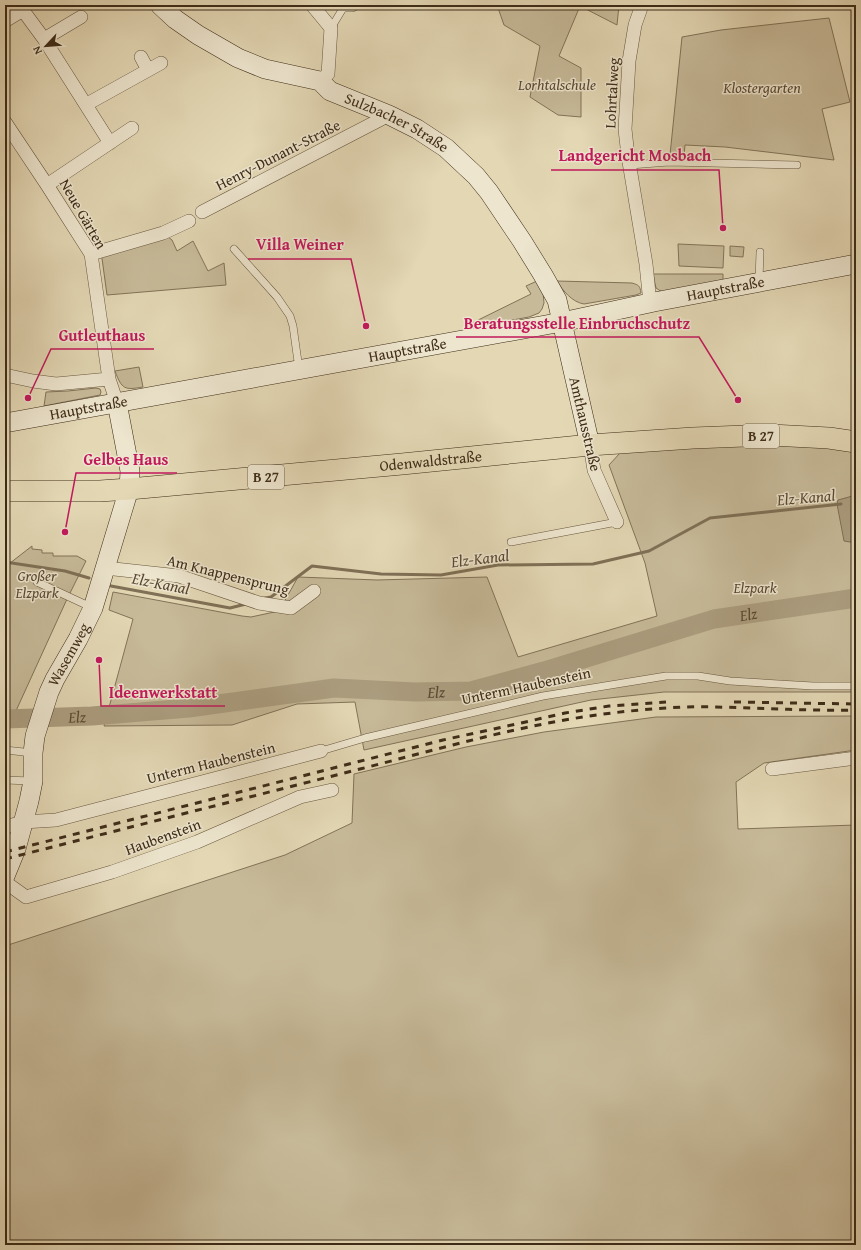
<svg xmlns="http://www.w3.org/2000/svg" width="861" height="1250" viewBox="0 0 861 1250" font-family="'Gentium Book Plus',serif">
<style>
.green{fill:#c7ba99;stroke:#827358}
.water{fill:#ab9d7f;stroke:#7f7056}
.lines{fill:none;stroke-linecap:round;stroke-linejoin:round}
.stream{stroke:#7f7056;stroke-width:3}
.river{stroke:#ab9d7f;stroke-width:19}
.lane-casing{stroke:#67573f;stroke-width:8}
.street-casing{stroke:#67573f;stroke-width:14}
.secondary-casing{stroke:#3e2c18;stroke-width:20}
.primary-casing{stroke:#3e2c18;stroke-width:22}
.lane{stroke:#ede5ce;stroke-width:7}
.street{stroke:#ede5ce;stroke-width:13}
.secondary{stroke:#ede5ce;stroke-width:19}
.primary{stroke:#e3d7b4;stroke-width:21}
.rail{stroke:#3e2c18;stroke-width:3;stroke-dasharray:7 7;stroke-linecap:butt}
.labels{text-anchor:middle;stroke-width:3;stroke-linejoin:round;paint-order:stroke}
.shield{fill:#ede5ce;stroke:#72644f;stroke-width:1}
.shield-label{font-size:14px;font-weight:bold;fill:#3e2c18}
.park-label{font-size:15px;font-style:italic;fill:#594832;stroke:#ede5ce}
.street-label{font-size:15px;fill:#3e2c18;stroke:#ede5ce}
.water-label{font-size:16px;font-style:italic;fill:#594832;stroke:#ede5ce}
.leader{fill:none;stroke:#c2185b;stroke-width:1.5}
.callout-dot{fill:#c2185b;stroke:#ede5ce;stroke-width:1.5}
.callout-label{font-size:16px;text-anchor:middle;font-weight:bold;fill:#c2185b;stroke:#ede5ce;stroke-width:3;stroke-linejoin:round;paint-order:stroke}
</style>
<rect width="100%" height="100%" fill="#e3d7b4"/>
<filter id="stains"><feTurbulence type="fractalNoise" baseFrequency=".005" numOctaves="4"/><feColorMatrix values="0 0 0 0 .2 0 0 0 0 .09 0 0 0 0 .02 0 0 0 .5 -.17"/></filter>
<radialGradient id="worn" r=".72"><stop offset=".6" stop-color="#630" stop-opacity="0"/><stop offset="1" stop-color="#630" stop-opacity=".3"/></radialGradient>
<path class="green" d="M497 5H619L617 25 580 6 559 56 581 68V117L558 115 530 97 540 46 504 25Z
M829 18 850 102 822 109 834 160 725 147 685 145 684 156 670 155 682 37 721 30Z
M163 233 172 240 177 251 193 241 208 271 224 263 226 285 107 295 101 251Z
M678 244 724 246 723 268 679 266Z
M730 246 744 247 743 257 730 256Z
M653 274H723V281L662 292 656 288Z
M537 281 543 292 544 303 542 309 539 313 529 317 469 328 468 325 531 294 526 286Z
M557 281 632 283C639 285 640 286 641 293L636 295 584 304C572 302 563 291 557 281Z
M139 367 143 387C125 390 122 390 115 371Z
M96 388 100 389 101 392 100 395 44 406 46 392 68 391Z
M782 440 856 447V495H854L856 543V692H664L591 700 364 750 355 702 297 704 232 725 104 726 133 619 109 610 113 592 242 616 251 617 279 611 298 577 377 580 487 577 518 657 657 616 645 563 609 465 621 452Z
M32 546V549L42 550V553H53V556H77L86 561 67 599 15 713 5 720V567Z
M856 716V750L764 763 736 782 738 829 856 825V1245H5V946L285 855 352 823 354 774 466 747 544 732 656 717Z"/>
<path class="water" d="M856 495V543L844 541 837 504 838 500Z"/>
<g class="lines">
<path class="stream" d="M5 562 65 571 89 578
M111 586 230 608 246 604
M265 598 271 597 312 566 381 574 441 575 498 565 593 564 649 551 710 518 841 504"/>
<path class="river" id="s1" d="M5 719 92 716 189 708 334 688 415 692 471 691 544 671 714 619 856 598"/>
<defs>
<path id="lane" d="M331 28 345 5
M630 165 669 162 797 165
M234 249 277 297 290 316 293 326 299 369
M759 280 760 252
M511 542 617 522
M37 582 93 608
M5 750 33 753
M321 751 365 738 543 696 666 676H698L730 681 813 686H856
M5 780 31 781"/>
<path id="street" d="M19 5 44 39 110 143
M312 5 331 28 328 74 320 81
M345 5H352
M642 5 635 25 629 61 625 129 628 156 646 264 650 303
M5 21 23 10
M44 39 81 17
M141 57 148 70
M87 104 161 63
M5 122 47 185 91 254 109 379 117 403
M47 185 132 128
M202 212 389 115
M91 254 163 233 189 221
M5 375 33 381 56 384 109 379
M590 445 594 470 617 522
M105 568 179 576 259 603 291 608 314 591
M772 769 856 758
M5 827 23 822 56 820 321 751
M5 882 26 897 112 872 197 842 300 797 332 790"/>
<g id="secondary">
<path id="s2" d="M160 5 175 19 198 35 238 58 265 69 320 81 330 91 389 115 417 129 446 148 476 176 489 192 522 241 543 275 557 300 590 445"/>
<path id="s3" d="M5 423 562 322 654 302 856 264"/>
<path id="s4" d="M5 876 16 849 29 801 33 781V753L35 736 49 692 55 679 78 639 93 608 129 489 130 471 117 403"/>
</g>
<g id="primary">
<path id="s5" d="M5 491H100L129 489 402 464 590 445 693 438 771 435 829 438 856 442"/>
</g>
</defs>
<use href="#lane" class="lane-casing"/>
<use href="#street" class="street-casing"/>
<use href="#secondary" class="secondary-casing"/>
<use href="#primary" class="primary-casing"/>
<use href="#lane" class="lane"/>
<use href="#street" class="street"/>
<use href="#secondary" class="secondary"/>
<use href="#primary" class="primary"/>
<path class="rail" d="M734 702 856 704
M5 852 443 740 521 723 565 713 609 706 666 702
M5 859C123 829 242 799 360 769 443 748 527 723 612 713 646 709 681 706 716 707 763 708 809 711 856 710"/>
</g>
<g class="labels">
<g class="shield">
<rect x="743" y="424" width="36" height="24" rx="3"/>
<rect x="248" y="465" width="36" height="24" rx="3"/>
</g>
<g class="shield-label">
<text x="761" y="441">B 27</text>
<text x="266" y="482">B 27</text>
</g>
<g class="park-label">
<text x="557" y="90">Lorhtalschule</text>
<text x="762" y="93">Klostergarten</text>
<text x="37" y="581">Großer<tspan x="37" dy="17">Elzpark</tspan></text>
<text x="755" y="593">Elzpark</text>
</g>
<g class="street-label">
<text transform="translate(612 93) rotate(-87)" y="5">Lohrtalweg</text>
<text dy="5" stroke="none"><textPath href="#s2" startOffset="268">Sulzbacher Straße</textPath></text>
<text transform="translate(278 155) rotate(-27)" y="5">Henry-Dunant-Straße</text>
<text transform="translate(83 214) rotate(60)" y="5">Neue Gärten</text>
<text dy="5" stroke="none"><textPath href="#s3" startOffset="733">Hauptstraße</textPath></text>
<text dy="5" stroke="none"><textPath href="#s3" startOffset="409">Hauptstraße</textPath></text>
<text dy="5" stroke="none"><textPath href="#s3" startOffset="85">Hauptstraße</textPath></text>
<text transform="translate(585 424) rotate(77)" y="5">Amthausstraße</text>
<text dy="5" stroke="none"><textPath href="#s5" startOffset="427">Odenwaldstraße</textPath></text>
<text transform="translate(228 575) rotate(14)" y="5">Am Knappensprung</text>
<text dy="5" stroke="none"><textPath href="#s4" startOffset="233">Wasemweg</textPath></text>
<text transform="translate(526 686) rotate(-12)" y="5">Unterm Haubenstein</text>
<text transform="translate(211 763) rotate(-14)" y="5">Unterm Haubenstein</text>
<text transform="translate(163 837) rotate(-20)" y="5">Haubenstein</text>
</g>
<g class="water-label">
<text transform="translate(806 497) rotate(-5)" y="6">Elz-Kanal</text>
<text transform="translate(480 558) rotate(-7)" y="6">Elz-Kanal</text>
<text transform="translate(161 583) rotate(11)" y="6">Elz-Kanal</text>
<text dy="6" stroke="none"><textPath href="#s1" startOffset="756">Elz</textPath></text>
<text dy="6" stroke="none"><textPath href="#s1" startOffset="433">Elz</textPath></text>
<text dy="6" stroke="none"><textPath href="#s1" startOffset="72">Elz</textPath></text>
</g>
</g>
<path class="leader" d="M723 228L719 170H551M366 326L351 259H248M738 400L699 337H456M28 398L51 349H154M65 532L76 473H177M99 660L101 706H225"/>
<g class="callout-dot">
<circle cx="723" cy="228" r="4"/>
<circle cx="366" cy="326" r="4"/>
<circle cx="738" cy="400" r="4"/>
<circle cx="28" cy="398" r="4"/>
<circle cx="65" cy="532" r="4"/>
<circle cx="99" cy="660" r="4"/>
</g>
<g class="callout-label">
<text x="635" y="161">Landgericht Mosbach</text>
<text x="300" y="250">Villa Weiner</text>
<text x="577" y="329">Beratungsstelle Einbruchschutz</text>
<text x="102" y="341">Gutleuthaus</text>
<text x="126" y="465">Gelbes Haus</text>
<text x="163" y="698">Ideenwerkstatt</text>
</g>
<rect width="861" height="1250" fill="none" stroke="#e3d7b4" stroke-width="20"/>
<rect x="6" y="6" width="849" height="1238" fill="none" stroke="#3e2c18" stroke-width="2"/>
<rect x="10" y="10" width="841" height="1230" fill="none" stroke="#3e2c18"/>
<g transform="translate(46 46) rotate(244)" stroke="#ede5ce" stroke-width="3" paint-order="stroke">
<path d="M0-3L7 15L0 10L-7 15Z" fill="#3e2c18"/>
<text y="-6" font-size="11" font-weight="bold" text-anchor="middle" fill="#3e2c18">N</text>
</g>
<rect width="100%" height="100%" filter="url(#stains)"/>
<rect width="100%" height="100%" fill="url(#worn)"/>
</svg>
